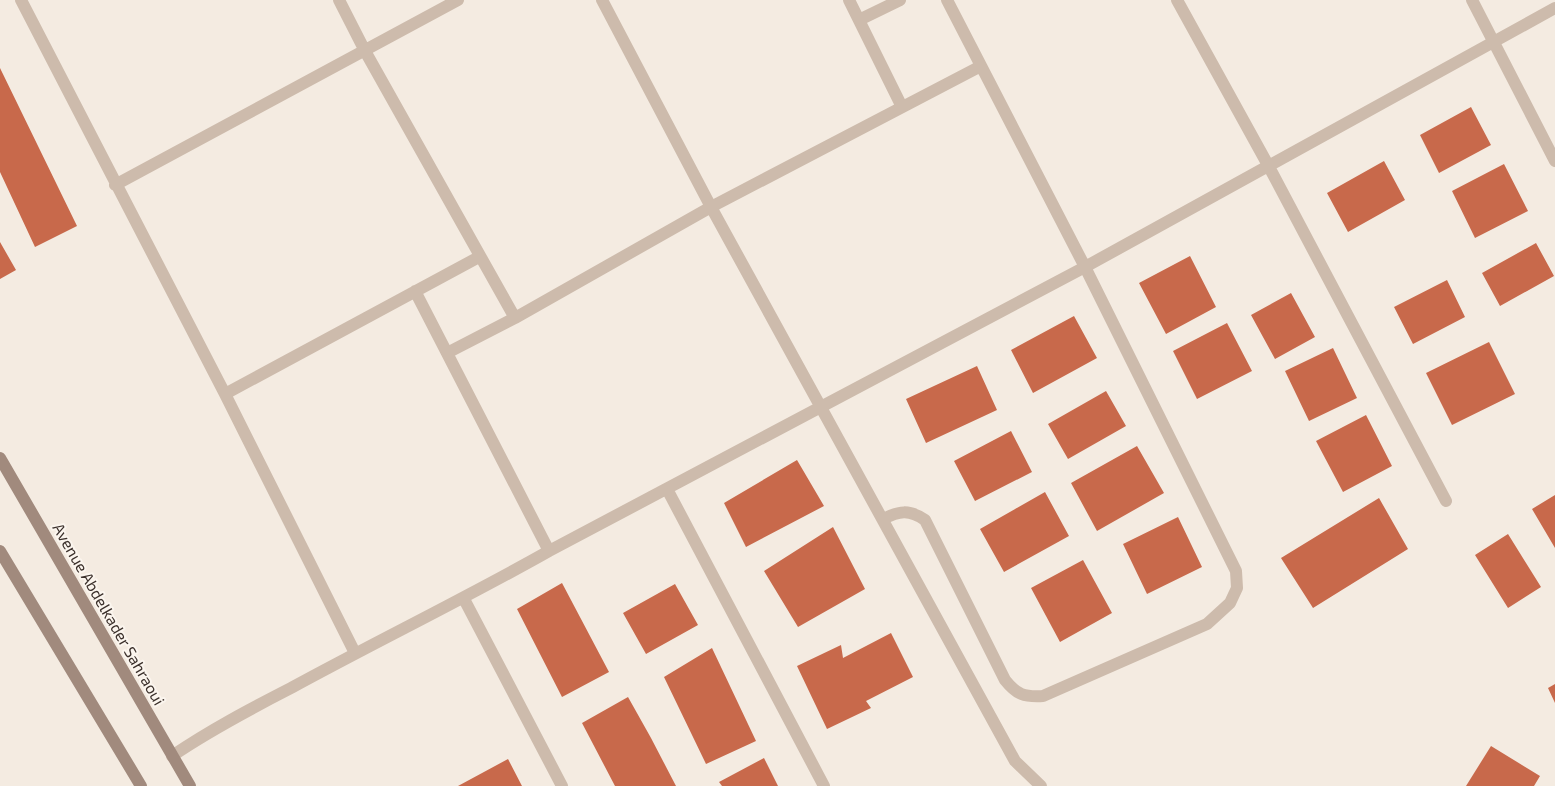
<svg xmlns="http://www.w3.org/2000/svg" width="1555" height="786" viewBox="0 0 1555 786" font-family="'Exo 2',sans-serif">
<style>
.building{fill:#c8694b}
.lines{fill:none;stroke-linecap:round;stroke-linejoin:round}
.minor{stroke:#cdbbac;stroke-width:12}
.secondary{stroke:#a18a7d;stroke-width:12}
.labels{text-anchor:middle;stroke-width:4;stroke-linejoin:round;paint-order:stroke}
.street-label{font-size:16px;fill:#3b302b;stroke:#fbf5ee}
</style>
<rect width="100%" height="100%" fill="#f4ebe1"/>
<path class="building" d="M0 68 77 226 35 247 0 172Z
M1471 107 1491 145 1439 173 1420 135Z
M1384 161 1405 200 1348 232 1327 193Z
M1504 164 1528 211 1475 238 1452 191Z
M0 242 16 270 0 279Z
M1536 243 1554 276 1500 306 1482 273Z
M1190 256 1216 307 1166 334 1139 283Z
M1447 280 1465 317 1413 344 1394 307Z
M1291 293 1315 337 1275 359 1251 315Z
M1074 316 1097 358 1033 393 1011 350Z
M1227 323 1252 371 1197 399 1173 351Z
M1489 342 1515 394 1452 425 1426 373Z
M1333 348 1357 398 1309 421 1285 371Z
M977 366 997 410 926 443 906 399Z
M1106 391 1126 426 1068 459 1048 424Z
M1366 415 1392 466 1343 492 1316 441Z
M1011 431 1032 472 975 501 954 461Z
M1137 446 1164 493 1097 531 1071 483Z
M797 460 824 506 746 547 724 503Z
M1045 492 1069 536 1004 572 980 529Z
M1555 495V548L1532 509Z
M1379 498 1408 549 1313 608 1281 558Z
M1178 517 1202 567 1147 594 1123 544Z
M833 527 865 589 798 627 764 571Z
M1508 534 1541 587 1508 608 1475 555Z
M1083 560 1112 613 1060 642 1031 588Z
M562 583 609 672 562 697 517 609Z
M675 584 698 625 646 654 623 613Z
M891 633 913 677 866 701 871 708 827 729 797 666 841 645 843 658Z
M712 648 756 741 706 764 664 677Z
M1555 684V703L1548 688Z
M628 697 651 738 676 786H615L582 723Z
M1491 746 1540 776 1534 786H1466Z
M764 758 778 786H722L719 782Z
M508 759 522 786H458Z"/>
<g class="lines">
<path class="minor" d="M21 0 225 394 355 653
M339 0 365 51 515 318
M602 0 711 207 1015 761 1041 786
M849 0 902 107
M1177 0 1268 165 1446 501
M1472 0 1555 161
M859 20 900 0
M115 185 458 0
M415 291 549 551
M447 353 515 318 711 207 981 66
M225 394 479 257
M667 489 824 786
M883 519C899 511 909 509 925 520L1005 680C1017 695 1024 697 1043 696L1207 624 1230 603 1237 588 1236 571 1085 267 947 0
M464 599 562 786
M172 756C210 730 250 709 291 688 377 641 464 599 549 551L1085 267 1555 8"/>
<path class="secondary" d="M0 458 190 786
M0 551 141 786"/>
</g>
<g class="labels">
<g class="street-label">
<text transform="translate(109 614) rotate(60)" y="6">Avenue Abdelkader Sahraoui</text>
</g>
</g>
</svg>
